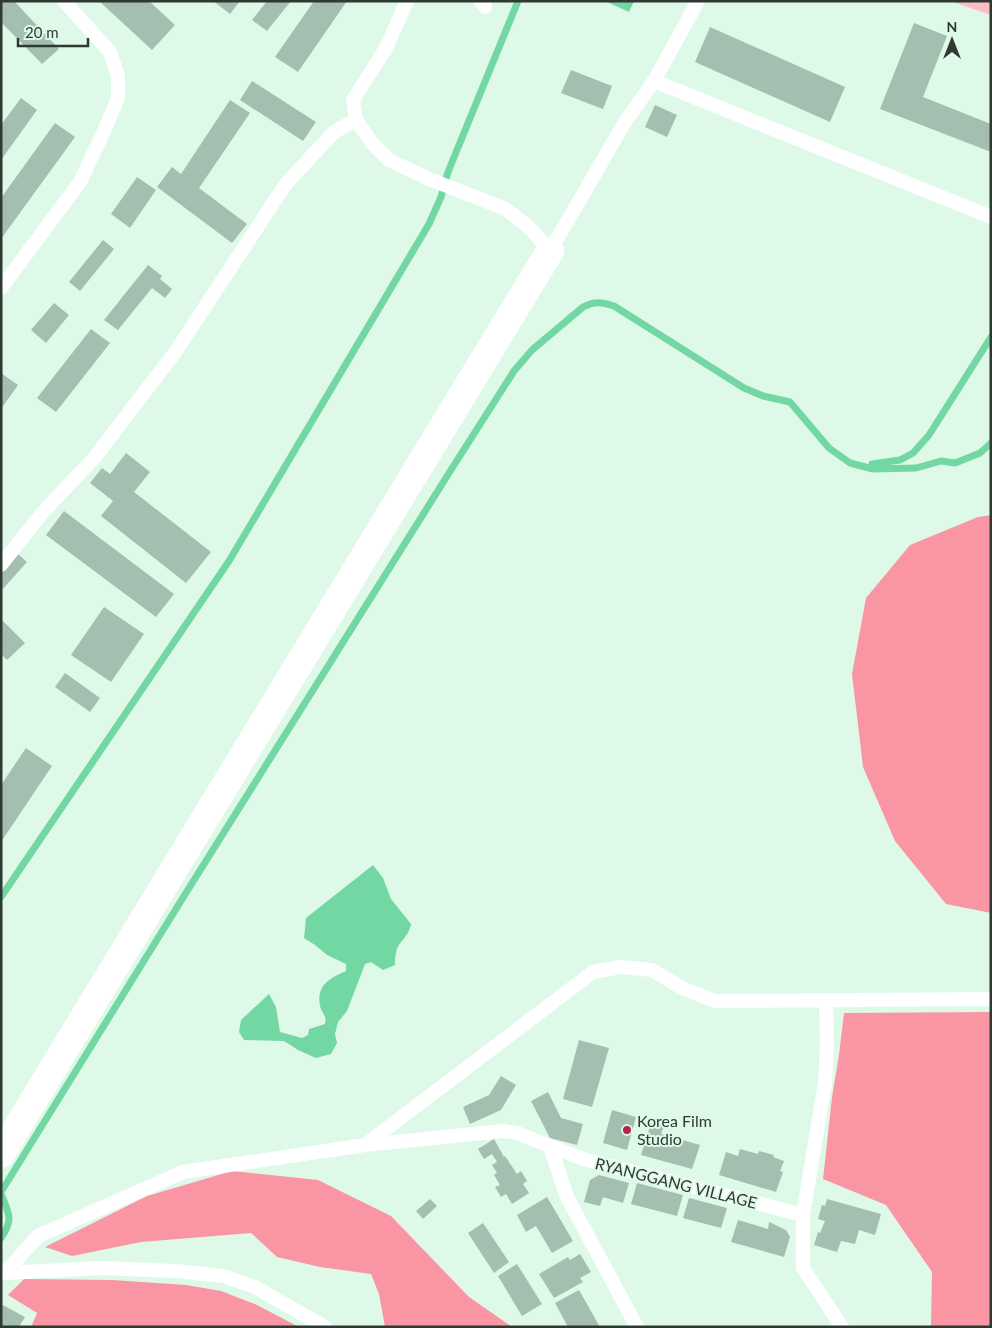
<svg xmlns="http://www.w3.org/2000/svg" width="992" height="1328" viewBox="0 0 992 1328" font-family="Lato,sans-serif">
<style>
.green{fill:#fcbdc5}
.forest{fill:#fa96a4}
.water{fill:#73d7a4}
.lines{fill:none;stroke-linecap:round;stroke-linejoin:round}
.stream{stroke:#73d7a4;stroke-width:7}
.building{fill:#a4beaf}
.service{stroke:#fff;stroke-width:14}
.secondary{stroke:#fff;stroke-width:28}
.poi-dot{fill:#b4234b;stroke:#dff9e9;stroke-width:2}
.labels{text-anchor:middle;stroke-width:4;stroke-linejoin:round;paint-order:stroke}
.poi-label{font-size:16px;fill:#2f3933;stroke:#dff9e9;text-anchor:start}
.street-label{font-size:16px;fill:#2f3933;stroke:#dff9e9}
</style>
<rect width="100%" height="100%" fill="#dff9e9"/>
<path class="green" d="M950 1H991V15Z"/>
<path class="forest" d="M991 515V913L946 904 895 841 863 767 852 674 866 598 910 545 978 517Z
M991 1012V1327H931L932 1272 886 1205 823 1179 832 1097 839 1055 844 1013Z
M232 1171 318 1180 391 1216 469 1297 512 1327H385L379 1294 371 1274 320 1267 277 1257 251 1233 141 1242 72 1256 45 1247 147 1196Z
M24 1279 112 1280 186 1285 221 1291 257 1305 299 1327H31L37 1313 8 1295Z"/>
<path class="water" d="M605 1H634L629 12Z
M373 865 383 878 391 899 411 924C408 939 398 941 396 953 395 956 395 961 395 965L383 970 371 962 365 964 347 1011 338 1022 335 1034 337 1043 331 1054 316 1058 298 1050 284 1041 244 1040 239 1032 241 1020 269 994 276 1007 280 1032 302 1038 308 1035 309 1029 325 1024C327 1014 322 1015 320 1006 316 985 330 978 346 971V964L327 955 315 945 304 938 306 918Z"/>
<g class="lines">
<path class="stream" d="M872 464 900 460 913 453 929 435 991 337
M1 897 229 561 429 224 441 197 448 172 518 1
M1 1192 184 896 449 473 514 371 532 350 583 307C594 301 602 302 614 306L744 388 763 396 790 402 829 448 850 463 873 469 916 468 941 461 955 463 980 453 991 443
M1 1194C9 1214 14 1219 1 1238"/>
</g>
<path class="building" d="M1 1H14L59 49 42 64 1 22Z
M99 1H149L175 25 152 50Z
M213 1H240L230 14Z
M267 1H291L267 31 252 20Z
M314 1H347L298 72 275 57Z
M914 23 947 36 923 97 991 124V152L880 109Z
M710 27 845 87 830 122 695 62Z
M571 70 612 86 603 109 561 93Z
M252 81 316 122 303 141 240 100Z
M21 98 37 110 1 160V125Z
M230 100 250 113 199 188 247 224 232 243 157 187 172 167 181 174Z
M655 105 677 115 667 137 645 127Z
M55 123 75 137 1 239V198Z
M137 177 156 190 130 228 111 214Z
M103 240 114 249 80 291 69 282Z
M148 265 162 276 160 279 172 289 165 298 152 288 118 330 104 320Z
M54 303 69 315 46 343 31 330Z
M91 329 110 343 56 412 37 398Z
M1 373 18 385 1 409Z
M126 453 150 472 134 492 211 552 186 583 101 516 113 501 90 483 102 468 110 474Z
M64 511 174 594 156 617 46 535Z
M18 554 27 562 1 591V573Z
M104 607 144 634 111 682 71 655Z
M1 619 25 643 7 660 1 654Z
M65 673 100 698 90 712 55 687Z
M26 748 52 766 1 842V785Z
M579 1040 609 1048 592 1107 563 1099Z
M501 1076 516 1085 501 1110 470 1124 463 1107 489 1095Z
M548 1092 561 1118 583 1124 577 1145 550 1138 531 1101Z
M612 1110 636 1117 627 1150 603 1143Z
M651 1123 664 1126 661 1134 700 1145 692 1169 641 1155Z
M494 1139 504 1157 505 1156 517 1174 521 1171 527 1181 523 1184 529 1193 512 1204 506 1194 501 1197 495 1187 500 1185 494 1175 497 1173 492 1165 497 1162 492 1154 484 1159 478 1149Z
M740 1149 758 1154 759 1151 774 1155 773 1157 784 1161 780 1171 783 1172 776 1192 719 1175 726 1152 738 1156Z
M599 1175 629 1183 623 1203 603 1197 600 1206 584 1202 590 1180Z
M637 1183 683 1195 677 1216 631 1204Z
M547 1197 573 1241 552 1253 536 1226 526 1232 517 1215Z
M689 1198 727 1208 721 1228 683 1218Z
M430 1199 437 1206 423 1219 416 1211Z
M827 1199 881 1214 875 1235 859 1230 855 1244 841 1241 837 1252 814 1245 818 1232 820 1233 825 1221 818 1219 822 1205 825 1206Z
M738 1220 768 1229 769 1222 786 1230 790 1237 784 1257 731 1242Z
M483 1223 509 1262 494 1273 468 1233Z
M580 1254 591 1272 580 1278 583 1282 554 1298 539 1274 568 1257 570 1260Z
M517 1264 542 1304 522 1316 498 1276Z
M579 1290 600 1327H568L555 1303Z
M1 1304 25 1317 19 1327H1Z"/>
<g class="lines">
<path class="service" d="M407 1 386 48 353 100 356 120 372 143 389 160 429 179 506 209 531 229 550 251 625 122 654 81 698 1
M481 1 485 7
M654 81 991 217
M1 288 80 182 104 131 118 98V76L110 52 64 1
M1 565 43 512 95 457 176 351 285 185 334 132 356 120
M826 1000 827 1046 825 1083 803 1215V1268L842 1327
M365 1145 593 972 621 967 652 970 682 988 715 1001 991 999
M550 1146 567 1197 637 1327
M1 1273H5L38 1236 183 1172 365 1145 503 1131 517 1133 583 1159 803 1215
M5 1273 100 1268 176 1271 223 1276 255 1287 325 1327"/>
<path class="secondary" d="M1 1154 550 251"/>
</g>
<circle class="poi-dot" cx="627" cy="1130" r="5"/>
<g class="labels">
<g class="poi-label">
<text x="637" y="1127">Korea Film<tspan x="637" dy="18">Studio</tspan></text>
</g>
<g class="street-label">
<text transform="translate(676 1183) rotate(14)" y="6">RYANGGANG VILLAGE</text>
</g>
</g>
<rect width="992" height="1328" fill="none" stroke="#2f3933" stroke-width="5"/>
<g transform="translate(952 40)" stroke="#dff9e9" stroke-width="4" paint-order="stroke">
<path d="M0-4L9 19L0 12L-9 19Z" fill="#2f3933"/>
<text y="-8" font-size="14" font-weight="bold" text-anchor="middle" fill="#2f3933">N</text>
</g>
<path d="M18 38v8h70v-8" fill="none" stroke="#2f3933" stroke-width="2.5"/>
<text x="25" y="38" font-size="15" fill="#2f3933" stroke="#dff9e9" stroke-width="4" paint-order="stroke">20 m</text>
</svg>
